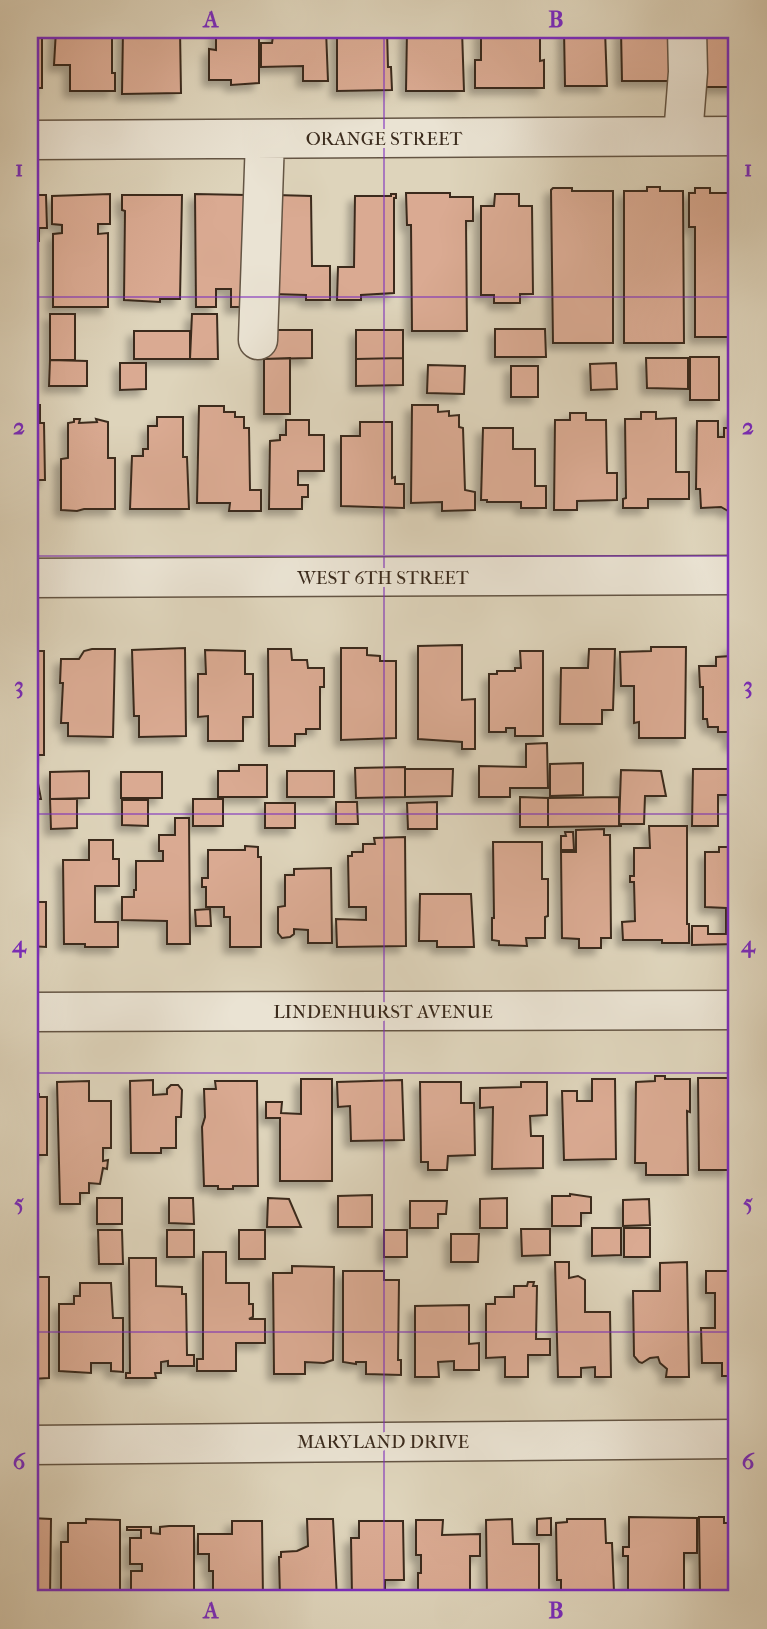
<svg xmlns="http://www.w3.org/2000/svg" width="767" height="1629" viewBox="0 0 767 1629" font-family="'IM FELL French Canon',serif">
<style>
.building{fill:#daaa92;stroke:#3b2b1d;stroke-width:2;filter:url(#shadow)}
.lines{fill:none;stroke-linecap:round;stroke-linejoin:round}
.minor-casing{stroke:#645544;stroke-width:41}
.minor{stroke:#eae3d3;stroke-width:38}
.grid{fill:none;stroke:#7b2cbf;stroke-width:2;stroke-opacity:0.55}
.labels{text-anchor:middle;stroke-width:6;stroke-linejoin:round;paint-order:stroke}
.street-label{font-size:19px;fill:#3b2b1d;stroke:#eae3d3}
.neatline{fill:none;stroke:#7b2cbf;stroke-width:2.5}
.grid-label{font-size:23px;text-anchor:middle;font-weight:bold;fill:#7b2cbf}
</style>
<defs>
<filter id="shadow"><feDropShadow dx="-6" dy="6" stdDeviation="3.5" flood-color="#0004"/></filter>
</defs>
<rect width="100%" height="100%" fill="#ded4bb"/>
<filter id="stains"><feTurbulence type="fractalNoise" baseFrequency=".00286" numOctaves="4"/><feColorMatrix values="0 0 0 0 .2 0 0 0 0 .09 0 0 0 0 .02 0 0 0 .5 -.17"/></filter>
<radialGradient id="worn" r=".72"><stop offset=".6" stop-color="#630" stop-opacity="0"/><stop offset="1" stop-color="#630" stop-opacity=".3"/></radialGradient>
<path class="building" d="M30 30H42V88H38V90H30Z
M56 30H112V73H115V91H70V65H54Z
M123 30H180L181 93 122 94Z
M216 30H259V83L231 85V80H209V49L216 50Z
M274 30H326L328 81H303V66L261 67V43H272Z
M337 30H387L388 67H391L392 90 337 91Z
M407 30H462L464 91H406Z
M481 30H540V61L544 60V88H475V60H481Z
M564 30H605L607 86H565Z
M621 30H677V81H622Z
M692 30H737V87H692Z
M647 187H660V191H683L684 343H624V191H647Z
M553 188H572V191H613V343H553L551 190Z
M695 188H710V193H737V337H695V227H689V193H695Z
M406 193H450V197H473V221H466L467 331H412L411 225H407Z
M110 194V224H98V234L108 233V307H53V234L62 233V225L52 224V196Z
M195 194 246 195 250 307H231V289H216V307H196Z
M391 194H396V198H394V293L361 295V300H337L338 267H354L355 196H391Z
M495 194H519V206H532L533 294H520V303H494V295H481V206H494Z
M35 195H46L47 228H39V241H35L36 283H31L30 305V215H35Z
M122 195H182L180 299H160V302L124 300 125 211 122 210Z
M276 195 311 196 312 266H330V300H306V295L273 294Z
M50 314H75V360H50Z
M192 314H217L218 359H190Z
M495 329H545L546 357H495Z
M263 330H312V358L263 359Z
M356 330H403V358L356 359Z
M134 331H190V359H134Z
M690 357H719V400H690Z
M290 358V414H264V359Z
M403 358V385L356 386V359Z
M646 358H688V389L647 388Z
M50 360 87 361V386H49Z
M120 363H146V389L120 390Z
M616 363 617 389 591 390 590 364Z
M428 365 465 366 464 394 427 393Z
M511 366H538V397H511Z
M30 405H40V423H44L45 480H33L34 491H30Z
M412 405H438V412L449 411V416L459 415V427L463 428 465 490 475 492V510L442 511V502L411 503Z
M199 406H224V412H235V417H244V428H249L250 490H261V511H229L230 503H197Z
M641 412H656V419L676 418V472H689V499H648V508H623V499L626 498 625 419H641Z
M731 412H737V508L728 511 721 507 701 508 700 489H696L697 421H718V437H724V428H731Z
M570 413H586V420H606L607 473H617V500L577 501V510H554L555 420H570Z
M157 417H183V457H187L189 509H130L132 456H143V449H148V426H157Z
M74 419H80L79 423 97 422 96 419 108 422V458H115V509H84L77 511 61 510V459L68 458V423L74 422Z
M286 420H309V435H324V471H298V485H308V497H302V509H269L270 441 280 440V435H286Z
M360 422H392V478L395 477V484H404V508L341 506V436H360Z
M483 428H513V449H535V486H546V508H521V502H487V500H481Z
M462 645V700L475 699V749H462V742L418 739V646Z
M651 647H686L685 738H639V722L634 723V686H621L620 652 651 651Z
M730 647H737V744H730L729 732H718V727H708L707 719H703V687H700L699 666H716V657L731 656Z
M185 648 186 736 139 737V716H134L132 650Z
M341 648H367V655L380 656V661H396V738L341 740Z
M92 649H115L113 737 68 736V723H61L63 683H60L61 659H79L84 651Z
M268 649H291L292 660H307L308 668H324V687H320V729H306V734H295V746H269Z
M589 649H615L613 710H602V724H560L561 668H588Z
M205 650 245 651V674H253V717H243V741H208V716L198 717V674H206Z
M30 651H44V755H30Z
M520 651H543V736H515V728H506V732H489V674H497V671H515V668H521Z
M547 743 548 788H510V797H479V766L526 767V744Z
M583 763V795L550 796V764Z
M239 765H267V797H218V771H239Z
M405 767V797L356 798 355 768Z
M405 769H453L452 796 405 797Z
M693 769H737V795H718V826H692Z
M621 770 661 771 666 796H645L644 824H621V826H619Z
M89 771V798L50 799V772Z
M287 771H334V797H287Z
M121 772H162V798H121Z
M30 773H36L41 799H30Z
M520 797 548 798V827H520Z
M619 797V826L548 827V798Z
M50 799H77V828L51 829Z
M193 799H223V826H193Z
M122 800H148V826L122 825Z
M336 802H357L358 824H336Z
M437 802V829H408L407 803Z
M265 803H295V828H265Z
M175 818H189L190 944H167V921L122 920V897H134V890H136V861H163V851H159V835H175Z
M649 826H687V924H689V943H662V940H623L622 922 635 921 634 882H630V876H634V848H650Z
M604 829V835H610L611 938H601V948H579V939L562 938 561 852H576V830Z
M565 832H573L574 850H561V836H566Z
M405 837 406 946 337 947 336 919 366 920V907H349L348 856H352V852H363V844H375L374 838Z
M89 840H113V859H119V886H95V922H118V947H85V944H64L63 860H89Z
M493 842H542V879H548V916L545 917V938H526L527 946 499 945V941L492 940V918H494Z
M245 846 258 847V857H261V947H230V917H224V907H206V887H202V878H208V850H245Z
M719 847H737V944L692 945V926H708V934H726V908L705 907V852H719Z
M30 859H35L34 902H46V947L30 946Z
M331 868 332 943H308V930L294 929V934L290 937 282 938 278 933V907L285 906V875H294V869Z
M420 894H471L474 947H437V941H419Z
M210 909 211 926H196L195 910Z
M655 1076H665V1079H690V1112L687 1111 688 1175H646V1163H635L636 1082 655 1081Z
M698 1078H737V1157H732V1170H699Z
M301 1079H332V1181H280V1118H266V1102H282L281 1113 301 1114Z
M592 1079H615L616 1159 564 1160 562 1091H577V1101H592Z
M153 1080V1095L167 1094V1089L171 1085H178L182 1090 181 1117H176V1148H161V1153H131L130 1081Z
M402 1080 404 1140 351 1141 350 1106 338 1107 337 1082Z
M89 1081V1101H111V1148H103V1161L108 1160 107 1169 103 1168 100 1184 89 1183V1193H80V1204H60L57 1082Z
M215 1081H257L258 1186H233V1189H218V1186H204L202 1127 205 1117 204 1089H216Z
M420 1082H461V1103H474L475 1155 448 1156 447 1170H428V1162H421Z
M521 1082H547V1115L530 1116 531 1136H543V1168L492 1169 493 1107 480 1108V1088L521 1087Z
M30 1094H39V1097H47V1155H31V1183Z
M570 1194 591 1197V1213H581V1226H552V1196H570Z
M372 1195V1227H338V1196Z
M97 1198H122V1224H97Z
M169 1198H193L194 1224 169 1223Z
M268 1198 289 1199 301 1227H267Z
M507 1198V1228H480V1199Z
M649 1199 650 1225 623 1226V1200Z
M410 1201H447L446 1214H438V1228H410Z
M592 1228H621V1255L592 1256Z
M624 1228H650V1257H624Z
M521 1229H550V1255L522 1256Z
M98 1230H122L123 1264H99Z
M167 1230H194V1257H167Z
M239 1230H265V1259H239Z
M384 1230H407V1257H384Z
M451 1234H479L478 1262H451Z
M203 1252H226V1283H249V1304H253V1317L249 1319H265V1343H236V1371H197V1359H203Z
M129 1258H156V1286L182 1287V1294H186L187 1355H194V1366H168V1361L161 1362V1373H155L156 1378H126V1373H130Z
M555 1262H569V1278L578 1276 585 1280V1312H610L611 1377H595V1367L581 1368V1377H558Z
M687 1262 689 1377H666L667 1369 660 1363 658 1357 650 1358 642 1363 639 1362 634 1356 633 1291H660V1263Z
M292 1266 334 1267 333 1360 324 1363 305 1362V1374H274L273 1273H292Z
M343 1271H384V1280H399L398 1360H401V1375L366 1374V1362H356V1364L343 1362Z
M706 1271H737V1376H722V1363H702L701 1328H715V1293H706Z
M30 1277H49V1378L30 1379Z
M528 1282H534L533 1286H537L536 1339H550V1355H528V1377H505V1357L486 1358V1304H495V1297H514V1286H527Z
M80 1283H111L113 1318H123V1372L111 1371V1363H91V1373L59 1371V1304H74V1296H80Z
M469 1305V1344L479 1343V1370H454V1361L438 1362 439 1377H415V1306Z
M629 1517 697 1518V1553H684V1593H680V1599H647L646 1596 628 1597V1556H623V1547H629Z
M699 1517H724V1523H737V1565L732 1566V1594H700Z
M30 1518 51 1519 50 1599H30Z
M551 1518V1535H537V1519Z
M86 1519 120 1520V1599H61V1542H68V1523H86Z
M307 1519H333L337 1599H280L279 1557H281V1552L297 1551 308 1546Z
M512 1519 513 1544H539V1599H487L486 1520Z
M567 1519H605L606 1543H612L614 1592H603L604 1595H561V1580H557L556 1523 567 1522Z
M416 1520H443L442 1535 480 1534V1556H470V1599H418V1573H421V1555H416Z
M232 1521H262L263 1599H213V1571H209V1554H198V1534H232Z
M359 1521H403L404 1580H385V1590L372 1591V1595L352 1596 351 1538H359Z
M169 1526H194V1599H167V1593L131 1591V1571H142V1564H130V1538H141V1530H127V1527H151V1533L160 1534V1527Z"/>
<g class="lines">
<defs>
<path id="minor" d="M683 136 688 72 687 30
M30 140 737 136
M258 340 265 139
M30 578 737 575
M30 1012 737 1010
M30 1445 737 1439"/>
</defs>
<use href="#minor" class="minor-casing"/>
<use href="#minor" class="minor"/>
</g>
<path class="grid" d="M384 30V1599M30 297H737M30 556H737M30 814H737M30 1073H737M30 1332H737"/>
<g class="labels">
<g class="street-label">
<text x="384" y="145">ORANGE STREET</text>
<text x="383" y="584">WEST 6TH STREET</text>
<text x="383" y="1018">LINDENHURST AVENUE</text>
<text x="383" y="1448">MARYLAND DRIVE</text>
</g>
</g>
<rect width="767" height="1629" fill="none" stroke="#ded4bb" stroke-width="77"/>
<rect x="38" y="38" width="690" height="1552" class="neatline"/>
<g class="grid-label">
<text x="211" y="27">A</text>
<text x="556" y="27">B</text>
<text x="19" y="176">1</text>
<text x="748" y="176">1</text>
<text x="19" y="434">2</text>
<text x="748" y="434">2</text>
<text x="19" y="693">3</text>
<text x="748" y="693">3</text>
<text x="19" y="952">4</text>
<text x="748" y="952">4</text>
<text x="19" y="1210">5</text>
<text x="748" y="1210">5</text>
<text x="19" y="1469">6</text>
<text x="748" y="1469">6</text>
<text x="211" y="1618">A</text>
<text x="556" y="1618">B</text>
</g>
<rect width="100%" height="100%" filter="url(#stains)"/>
<rect width="100%" height="100%" fill="url(#worn)"/>
</svg>
